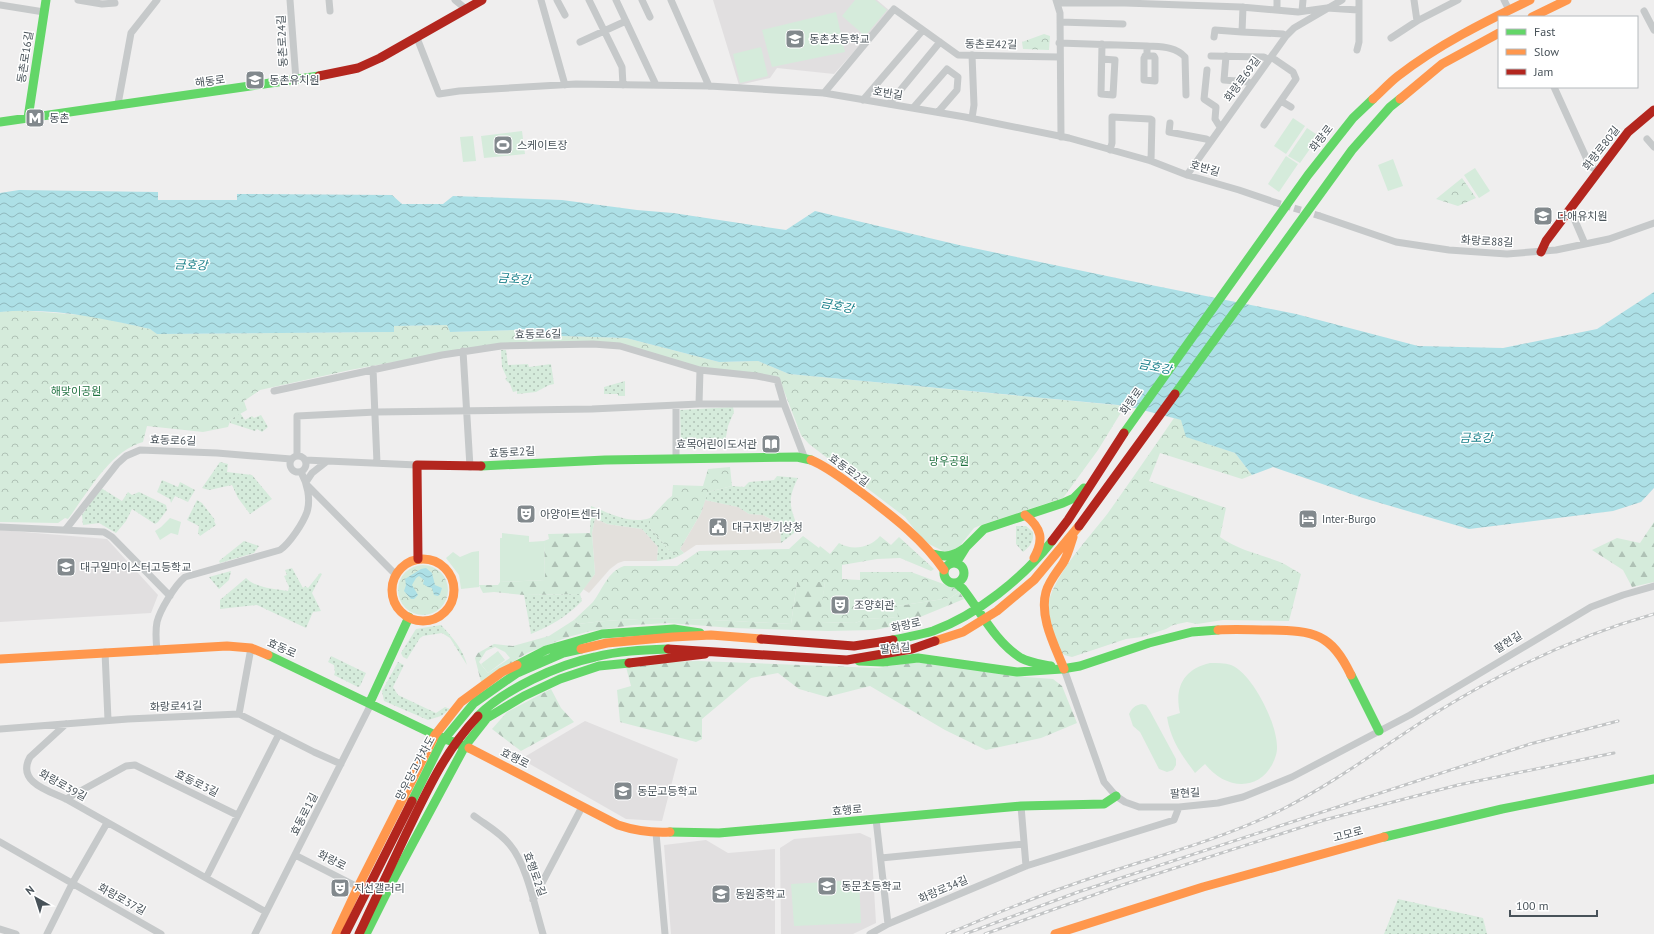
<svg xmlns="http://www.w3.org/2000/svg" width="1654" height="934" viewBox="0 0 1654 934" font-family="'PT Sans','Noto Sans KR',sans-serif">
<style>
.commercial{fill:#e3e0dc}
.education{fill:#e1dfe0}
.grass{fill:url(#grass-dots)}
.forest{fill:url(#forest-firs);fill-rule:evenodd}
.park{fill:url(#park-crowns)}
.garden{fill:#d5ebdb}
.water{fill:url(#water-waves)}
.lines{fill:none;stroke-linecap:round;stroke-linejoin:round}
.street-tunnel{stroke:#c5c7c9;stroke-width:7;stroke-dasharray:7 3.5;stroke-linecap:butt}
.street{stroke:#c6c9ca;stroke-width:7}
.fast{stroke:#63d668;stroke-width:9}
.slow{stroke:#ff974d;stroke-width:9}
.jam{stroke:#b3261e;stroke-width:9}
.rail-casing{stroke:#c2c4c5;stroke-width:3}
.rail{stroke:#fff;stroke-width:1.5;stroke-dasharray:4.5;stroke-linecap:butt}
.labels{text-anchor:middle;stroke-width:3;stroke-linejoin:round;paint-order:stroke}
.poi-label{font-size:11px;fill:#485259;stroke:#fff;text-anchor:start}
.street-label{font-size:11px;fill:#485259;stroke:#fff}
.park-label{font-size:11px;fill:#207240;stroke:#fff}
.water-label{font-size:12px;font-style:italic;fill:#1a808a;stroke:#fff}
</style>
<defs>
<pattern id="grass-dots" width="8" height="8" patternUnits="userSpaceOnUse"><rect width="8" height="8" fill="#d5ebdb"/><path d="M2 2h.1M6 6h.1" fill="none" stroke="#afc1b5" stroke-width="1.8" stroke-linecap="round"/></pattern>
<pattern id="forest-firs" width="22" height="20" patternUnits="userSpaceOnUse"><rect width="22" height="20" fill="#d5ebdb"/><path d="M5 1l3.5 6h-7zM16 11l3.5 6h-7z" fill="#afc1b5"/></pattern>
<pattern id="park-crowns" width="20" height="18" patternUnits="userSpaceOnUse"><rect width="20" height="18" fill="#d5ebdb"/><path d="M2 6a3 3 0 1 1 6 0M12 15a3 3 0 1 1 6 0" fill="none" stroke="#afc1b5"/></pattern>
<pattern id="water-waves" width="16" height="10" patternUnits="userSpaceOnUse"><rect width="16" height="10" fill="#ade0e6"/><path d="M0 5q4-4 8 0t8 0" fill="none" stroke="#8fb8bd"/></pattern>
</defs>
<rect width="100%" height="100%" fill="#efeeee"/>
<path class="commercial" d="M705 500 739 507 749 514 763 515 780 524 781 543 696 545 684 553 680 549 701 513Z
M595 518 607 524 642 529 658 547 657 561H624L618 563 610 569 589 593 583 589 595 574 592 533Z"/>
<path class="education" d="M713 0H877L890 11 834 74 777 68 770 78 739 85Z
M0 530 107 539 158 595 151 613 0 622Z
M585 721 678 759 662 821 626 819 528 763 526 756Z
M860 833 871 838 876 923 853 934H781L780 848 794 839Z
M706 840 728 853 775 849V934H671L664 845Z"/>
<path class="grass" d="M501 350H506L508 365 528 364 529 367 551 364 554 384 549 385 536 392 517 394V391L513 392 510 384 505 379 507 378 502 367Z
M625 381V396H618V394H604V387Z
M733 407 734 412 728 426 724 447 681 449 680 410Z
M240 413 245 420 252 416 254 418 261 415 268 427 262 432 257 429 255 431 230 423 231 419Z
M220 462 228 464 227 472 252 475 272 499 250 514 238 498 232 485 209 490 202 488Z
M777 476 798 478C788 498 789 505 797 525L794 533 781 543 780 524 763 515 749 514 738 507 705 500 708 492 732 486 744 487 749 482 774 480Z
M162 480 178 487 180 482 195 490 188 502 175 496 171 503 170 499 157 492Z
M101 488 122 501 128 492 132 495 139 492 166 505 167 510 158 522 155 524 132 509 126 521 116 533 99 523 83 525 82 515Z
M197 500 202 503 215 520 214 521 216 525 200 536 198 533 199 526 187 520Z
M591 506C609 513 631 525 650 518V528L670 551 679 556 672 559 657 561 658 547 642 529 607 524 595 518 592 533H590Z
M1016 526H1026L1033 532C1034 542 1030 546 1023 552L1016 544Z
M244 541 259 546 254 553 220 563 219 561Z
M292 568 303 588 305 586 308 588 320 573 322 574 312 593 321 611 313 612 306 628 257 605 220 609V600L246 578C256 588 275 589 288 591L289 587 284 576 287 575 285 570Z
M231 571 229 580 219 589 209 577Z
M580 594 582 601C565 618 552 625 531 634L524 595Z
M441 625C452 637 463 649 467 665L450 638 442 633 423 636 420 638 407 659 403 657 401 653 416 629Z
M331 656 366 673 360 686 358 687 334 675 335 672 334 665 328 662Z
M398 662 404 665 393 687 398 695 436 713 445 707 450 709 441 716 428 720 384 701 382 691Z
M1398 899 1483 918 1487 934H1384Z"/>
<path class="forest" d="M1654 522V582L1632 587 1623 570 1592 550 1617 538 1640 543Z
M592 533 595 574 580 594 524 595 494 592 483 593 479 585H498L500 582 545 580 544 541 549 539 548 534Z
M797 582H825L820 622 855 623 866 619 897 617V606L950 598 959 592 964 599 903 624 875 630 828 631 732 628 669 623 633 625 591 631 568 637 527 653 481 682 475 658 478 653 494 644 513 646 549 636 574 620 578 624C649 614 720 621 791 624ZM495 647 505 652 510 658 488 673 479 662 486 651Z
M698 661 878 668 909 663H928L1026 677 1053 679 1062 686 1077 723 1041 738 986 750 945 730 870 686 827 697 799 689 778 673 751 678 702 719V739L696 742 620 722 617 690 631 686 625 663Z
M551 689 561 708 574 722 521 751 492 729 507 712Z"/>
<path class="park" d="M1044 34 1050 36 1049 50 1023 49 1022 42Z
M1462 178 1476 198 1458 206 1436 199Z
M17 310 94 316 150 329 158 334 394 332 393 326 447 325 450 332 515 330 562 336 626 338 719 362 758 361 789 374 1125 406 1098 450 1063 498 981 525 974 528 959 547 950 551H943L929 544 918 534 905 517 809 444 801 435 779 378 700 370 660 358 592 342 438 354 350 370 260 390 244 401 247 410 231 419 228 427 203 432 147 426 143 442C110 451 88 492 68 519L65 518 58 523 0 522V312Z
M1174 418 1182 420 1187 437 1235 453 1252 475 1242 479 1160 453 1149 481 1226 508 1220 537C1238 550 1259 554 1280 562 1287 565 1294 570 1301 574L1289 621 1223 620 1197 624 1187 622 1173 625 1166 629 1142 637 1126 639 1072 657C1060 655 1058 650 1055 639 1051 629 1045 616 1048 604 1056 572 1088 539 1108 513 1130 482 1152 450 1174 418Z
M730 467 732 486 708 492 701 513 680 549 684 553 679 556 670 551 650 528V518L668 499 672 496 673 485 703 486 708 469Z
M803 536 819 548 820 546 830 554 839 543C852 551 870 548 880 536L891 545 899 537 934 569 931 571 900 558 877 559 842 565V579L860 580V572H911L957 589 959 592 950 598 897 606 898 617 866 619 855 623 819 622 825 582H797L791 624C720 621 649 614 578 624L574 620C580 614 587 608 593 602 603 589 607 572 624 566H677L699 551 789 549Z
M398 590a25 25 0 1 1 50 0a25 25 0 1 1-50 0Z"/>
<path class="garden" d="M855 0H875L887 10 865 36 842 16Z
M836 12 845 52 772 67 762 30Z
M761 47 768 76 740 83 733 54Z
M1293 118 1305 126 1286 154 1274 146Z
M1307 128 1319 136 1300 163 1288 156Z
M522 131 525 154 484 158 481 136Z
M473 136 476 161 463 162 460 137Z
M1286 156 1298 164 1279 192 1268 184Z
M1393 159 1403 186 1388 191 1378 165Z
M1475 168 1490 191 1479 198 1464 175Z
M170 518 181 522 178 535 171 533 160 540 155 531 161 527Z
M502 533 529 536V542L544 541 545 580 500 582V538H502Z
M479 551V587L461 589 459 575 446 558 453 552 460 557 472 552Z
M498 651 505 660 488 673 481 664Z
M1210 663C1217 663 1225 663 1231 665 1253 673 1283 733 1276 755 1265 792 1227 792 1205 764L1195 773C1181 754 1171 741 1167 717L1180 713C1174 687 1184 669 1210 663Z
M1142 704 1146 705 1150 711 1176 759V765L1173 770 1167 772 1159 769 1140 732 1133 726 1129 714C1132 708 1135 705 1142 704Z
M859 880 861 923 794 926 791 884Z"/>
<path class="water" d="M19 190 158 192V200H237V194L392 195 402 204H443L453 196 562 200 637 210 673 213 786 230 815 211 959 245 1126 280 1296 314 1418 346 1503 348 1597 329 1654 292V488L1641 502 1613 511 1469 529 1363 498 1273 467 1252 475 1235 453 1186 437 1181 420 1135 408 1118 405 789 374 758 361 719 362 626 338 562 336 515 330 450 332 447 325 394 326V332L157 334 150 329C101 318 50 307 0 312V193Z
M426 568 432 573 435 585 442 588 440 594 438 596 434 595 432 588 428 587 423 584 424 580 419 576 416 578 412 585 418 595 414 599H411L404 591 406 585 405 579 421 569Z"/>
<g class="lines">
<path class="street-tunnel" d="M1274 202 1320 216"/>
<path class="street" d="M78 0 102 4 115 3
M290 0 296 80
M329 0 330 11
M455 0 466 9
M541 0 565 85
M557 0 565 15
M589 0 622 67 623 85
M616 0 656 85
M642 0 650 17
M671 0 709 86
M1056 0 1060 13 1061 137
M1414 0 1417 21
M1504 0 1509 10
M1057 3H1125L1241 7 1298 12 1327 8 1358 10
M0 5 44 12
M1277 9V0
M1302 11 1303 0
M1644 11 1654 30
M1060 22 1123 24
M1242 32 1283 34 1286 36
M1214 37 1215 30 1242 32 1243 7
M417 38 439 94 459 91 576 84 709 86 824 93 965 117 1069 138 1151 161 1187 175 1239 190 1274 202
M1391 38 1417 21 1458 0
M580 42 626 21
M1059 43 1147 46V54L1144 58V80L1155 81V58L1154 56H1145
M1102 44 1101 94 1113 95 1115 60 1102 59
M1147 46C1160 47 1175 46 1185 57L1186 95
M1357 50 1359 42V0
M1211 56 1264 57 1269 60
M1226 56 1224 80 1248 82 1251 84
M1207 70 1204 99 1216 107 1215 119 1220 127
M1554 87 1590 166 1598 171
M824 93 894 9 958 55 1059 57
M863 100 923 30
M1281 101 1291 107
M118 104 131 33 157 0
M889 104 940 42
M913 108 947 69 958 77 957 90 938 112
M972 118 974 105 972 55
M1170 123 1169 132 1206 139 1210 141
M1264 125 1296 79 1293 72 1271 57
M1647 139 1654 147
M1110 150 1112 143V117L1150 119 1152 120 1151 161
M1187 175 1286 36 1294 28 1342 0
M1570 209 1585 244
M1320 216 1396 242 1449 250 1507 254 1556 250 1609 239 1654 223
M463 351 470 467
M373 369 377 463
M274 391 442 355 501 346 593 344 620 346 700 370 757 376 777 380 784 404 805 459
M699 404 700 370
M290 464a8 8 0 1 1 16 0a8 8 0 1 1-16 0Z
M297 456V416L376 412 592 409 699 404H784
M676 459V406
M305 460 417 465
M306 482 312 473 326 462
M308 486 396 575
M0 527 104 532 112 537 170 596
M66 529 117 464 126 456 140 450 217 453 291 459
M157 651C156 641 155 632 157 622 160 610 175 585 185 577L280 550C290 543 303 523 307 512 311 499 307 483 301 472
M105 652 108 720
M1064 669 1104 782 1116 796 1125 802 1139 807H1179L1218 803 1243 797 1292 777 1410 715 1591 607 1623 595 1654 586
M239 714 251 648
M66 724 30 757C16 782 49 791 66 799L266 912
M0 729 128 719 239 714 314 752 341 764
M66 799 126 766 135 765 237 815
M1021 806 1026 866
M474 816C486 825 501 833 510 845 527 865 535 908 543 934
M876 819 888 924
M656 833 665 934
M0 842 161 934
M295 855 358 887
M881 858 1024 844
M206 878 279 734
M533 900 582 807
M0 929 16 934
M47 934 72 884 107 823
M255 934 369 708 370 702
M870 934 888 924 1026 866 1174 820 1179 807"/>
<path class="fast" d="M28 118 46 0
M0 122C106 106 213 92 319 76
M1175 394 1352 150 1390 107 1400 99
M1124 433 1308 175 1353 118 1373 99
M481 466 605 460 797 457 811 460
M933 554C946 558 954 556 965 548
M944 573a10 10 0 1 1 20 0a10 10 0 1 1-20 0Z
M956 563 966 547 984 529 1063 503 1074 498 1084 488
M956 583 963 589C981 612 996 643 1021 658 1030 663 1041 664 1051 666
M893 640C906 637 920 635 933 631 977 615 1023 578 1052 541
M268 655 435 735 469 748
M859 661 883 662 918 658 1017 672 1062 669 1080 666 1149 643 1192 632 1218 630
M517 665 546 650 602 634 674 629 700 633
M1351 675 1379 731
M370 702 409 617
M478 716C505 689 557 665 595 657 618 651 643 650 668 649
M412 801 441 743 474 703 517 673 563 653 581 649
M670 832 719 833 1021 806 1104 804 1116 796
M1384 837 1502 809 1654 779
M366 934 393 880 465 746 487 718 524 696 560 679 599 666 629 663"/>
<path class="slow" d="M1532 17 1567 0
M1373 99C1381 92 1389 83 1398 76 1438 45 1484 22 1530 0
M1400 99 1442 64 1499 33
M811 460C830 468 845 481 862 493 892 516 922 538 944 570
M1025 515C1042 528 1044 540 1034 558
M392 590a31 31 0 1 1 62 0a31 31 0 1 1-62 0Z
M1218 630C1236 629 1253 630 1270 630 1314 631 1331 633 1351 675
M935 641 963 632 997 611 1034 580 1079 526
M581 649 607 643 673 637 711 635 761 639
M0 659 227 646 251 648 268 655
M1064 669C1055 646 1039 617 1046 592 1049 581 1057 572 1063 563 1068 555 1070 546 1073 537
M469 748 618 825C636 831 651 833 670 832
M336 934 358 887 435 735 461 702 502 672 517 665
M1055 934 1203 887 1384 837"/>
<path class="jam" d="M319 76 358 68 380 58 482 0
M1541 252 1546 241 1628 132 1654 110
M1079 526 1175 394
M1052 541 1068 520 1124 433
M418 559 417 465 481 466
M761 639 854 646 893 640
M668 649 847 660 912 649 935 641
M629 663 705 654
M345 934 412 801
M359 934C375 900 391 866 407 832 428 789 445 751 478 716"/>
<defs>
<path id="rail" d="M947 934C988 917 1029 899 1071 885 1141 860 1214 843 1281 810 1336 782 1385 745 1437 712 1505 670 1577 636 1654 614
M965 934 1078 892 1530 744 1618 721
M985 934 1116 887 1324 820 1458 785 1614 753"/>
</defs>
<use href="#rail" class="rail-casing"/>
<use href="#rail" class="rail"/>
</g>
<defs>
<symbol id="school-square" viewBox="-11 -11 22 22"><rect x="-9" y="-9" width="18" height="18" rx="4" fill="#82898d" stroke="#fff"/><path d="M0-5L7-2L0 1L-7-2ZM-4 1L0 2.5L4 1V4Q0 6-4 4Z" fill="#fff"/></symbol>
<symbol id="metro-square" viewBox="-11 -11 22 22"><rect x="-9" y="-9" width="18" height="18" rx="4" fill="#82898d" stroke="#fff"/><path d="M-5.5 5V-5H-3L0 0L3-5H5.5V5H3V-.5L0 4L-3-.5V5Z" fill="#fff"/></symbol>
<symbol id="stadium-square" viewBox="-11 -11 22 22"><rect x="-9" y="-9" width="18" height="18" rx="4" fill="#82898d" stroke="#fff"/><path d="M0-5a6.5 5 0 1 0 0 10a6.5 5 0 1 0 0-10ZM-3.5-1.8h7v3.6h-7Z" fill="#fff"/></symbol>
<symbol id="library-square" viewBox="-11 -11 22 22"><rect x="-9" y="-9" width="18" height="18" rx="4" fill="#82898d" stroke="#fff"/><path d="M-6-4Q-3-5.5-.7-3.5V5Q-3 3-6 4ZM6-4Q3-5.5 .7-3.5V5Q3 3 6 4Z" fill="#fff"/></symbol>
<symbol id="theatre-square" viewBox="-11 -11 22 22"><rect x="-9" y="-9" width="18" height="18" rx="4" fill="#82898d" stroke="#fff"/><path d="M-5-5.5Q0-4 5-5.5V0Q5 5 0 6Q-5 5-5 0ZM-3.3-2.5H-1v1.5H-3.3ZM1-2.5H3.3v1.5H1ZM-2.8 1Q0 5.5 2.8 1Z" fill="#fff"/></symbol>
<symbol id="hotel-square" viewBox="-11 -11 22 22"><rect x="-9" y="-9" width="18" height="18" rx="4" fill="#82898d" stroke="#fff"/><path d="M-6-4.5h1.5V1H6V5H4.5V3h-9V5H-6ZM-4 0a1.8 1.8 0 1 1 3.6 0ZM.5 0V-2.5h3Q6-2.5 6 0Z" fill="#fff"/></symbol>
<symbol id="civic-square" viewBox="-11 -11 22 22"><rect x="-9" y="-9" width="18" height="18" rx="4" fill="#82898d" stroke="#fff"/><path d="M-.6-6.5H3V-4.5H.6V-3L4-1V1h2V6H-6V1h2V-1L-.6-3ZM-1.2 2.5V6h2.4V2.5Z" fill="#fff"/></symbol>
</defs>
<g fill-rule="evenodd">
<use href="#school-square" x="784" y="28" width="22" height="22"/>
<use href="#school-square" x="244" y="69" width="22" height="22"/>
<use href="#metro-square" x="24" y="107" width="22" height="22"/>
<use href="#stadium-square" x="492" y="134" width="22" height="22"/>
<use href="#school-square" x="1532" y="205" width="22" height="22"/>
<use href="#library-square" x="760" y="433" width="22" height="22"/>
<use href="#theatre-square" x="515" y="503" width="22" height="22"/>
<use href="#hotel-square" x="1297" y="508" width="22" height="22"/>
<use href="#civic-square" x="707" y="516" width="22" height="22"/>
<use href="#school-square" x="55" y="556" width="22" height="22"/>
<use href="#theatre-square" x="829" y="594" width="22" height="22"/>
<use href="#school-square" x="612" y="780" width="22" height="22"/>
<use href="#school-square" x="816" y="875" width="22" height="22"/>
<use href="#theatre-square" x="329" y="877" width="22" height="22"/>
<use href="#school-square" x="710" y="883" width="22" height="22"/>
</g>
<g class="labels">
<g class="poi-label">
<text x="809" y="43">동촌초등학교</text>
<text x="269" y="84">동촌유치원</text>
<text x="49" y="122">동촌</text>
<text x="517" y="149">스케이트장</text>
<text x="1557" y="220">다애유치원</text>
<text x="757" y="448" text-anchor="end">효목어린이도서관</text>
<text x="540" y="518">아양아트센터</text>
<text x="1322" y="523">Inter-Burgo</text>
<text x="732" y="531">대구지방기상청</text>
<text x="80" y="571">대구일마이스터고등학교</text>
<text x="854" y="609">조양회관</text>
<text x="637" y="795">동문고등학교</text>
<text x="841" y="890">동문초등학교</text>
<text x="354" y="892">지선갤러리</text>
<text x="735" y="898">동원중학교</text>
</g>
<g class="street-label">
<text transform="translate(282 41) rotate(-93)" y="4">동촌로24길</text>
<text transform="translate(991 44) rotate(1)" y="4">동촌로42길</text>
<text transform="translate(25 57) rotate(-81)" y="4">동촌로16길</text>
<text transform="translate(1242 79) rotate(-54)" y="4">화랑로69길</text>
<text transform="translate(210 81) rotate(-8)" y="4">해동로</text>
<text transform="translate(888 93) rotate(9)" y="4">호반길</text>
<text transform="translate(1321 138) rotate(-52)" y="4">화랑로</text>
<text transform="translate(1601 148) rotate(-52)" y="4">화랑로80길</text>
<text transform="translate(1205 168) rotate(16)" y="4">호반길</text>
<text transform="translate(1487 241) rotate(3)" y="4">화랑로88길</text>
<text transform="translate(538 334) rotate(-1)" y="4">효동로6길</text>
<text transform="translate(1131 401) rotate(-55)" y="4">화랑로</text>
<text transform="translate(173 440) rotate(2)" y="4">효동로6길</text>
<text transform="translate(512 452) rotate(-3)" y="4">효동로2길</text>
<text transform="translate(849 470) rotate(36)" y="4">효동로2길</text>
<text transform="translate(906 625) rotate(-13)" y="4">화랑로</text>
<text transform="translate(1508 642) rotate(-32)" y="4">팔현길</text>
<text transform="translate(282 648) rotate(24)" y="4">효동로</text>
<text transform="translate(895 648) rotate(-5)" y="4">팔현길</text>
<text transform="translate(176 706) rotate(-2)" y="4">화랑로41길</text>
<text transform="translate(515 758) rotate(27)" y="4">효행로</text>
<text transform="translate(415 768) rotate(-62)" y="4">망우당고가차도</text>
<text transform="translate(197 783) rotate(26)" y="4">효동로3길</text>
<text transform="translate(63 785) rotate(29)" y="4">화랑로39길</text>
<text transform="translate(1185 793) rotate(-4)" y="4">팔현길</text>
<text transform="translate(847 810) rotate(-5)" y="4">효행로</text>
<text transform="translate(304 814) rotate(-63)" y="4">효동로1길</text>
<text transform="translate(1348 834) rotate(-15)" y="4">고모로</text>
<text transform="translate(332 860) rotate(27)" y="4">화랑로</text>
<text transform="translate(535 874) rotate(70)" y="4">효행로2길</text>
<text transform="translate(943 889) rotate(-23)" y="4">화랑로34길</text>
<text transform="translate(122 899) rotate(29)" y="4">화랑로37길</text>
</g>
<g class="park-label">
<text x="76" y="395">해맞이공원</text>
<text x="949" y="465">망우공원</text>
</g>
<g class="water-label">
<text transform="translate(191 265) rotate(2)" y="4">금호강</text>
<text transform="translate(514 279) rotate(4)" y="4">금호강</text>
<text transform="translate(837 306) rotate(11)" y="4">금호강</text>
<text transform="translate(1155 367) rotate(11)" y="4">금호강</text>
<text x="1476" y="442">금호강</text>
</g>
</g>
<rect x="1498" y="16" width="140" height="72" fill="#ffffff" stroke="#b6babd"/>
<rect x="1506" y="29" width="20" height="6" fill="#63d668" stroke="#b6babd"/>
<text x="1534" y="36" font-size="12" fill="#485259">Fast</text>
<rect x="1506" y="49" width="20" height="6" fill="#ff974d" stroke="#b6babd"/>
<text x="1534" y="56" font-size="12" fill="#485259">Slow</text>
<rect x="1506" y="69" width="20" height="6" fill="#b3261e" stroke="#b6babd"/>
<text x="1534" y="76" font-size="12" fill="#485259">Jam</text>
<g transform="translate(36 898) rotate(321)" stroke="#ffffff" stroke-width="3" paint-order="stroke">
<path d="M0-3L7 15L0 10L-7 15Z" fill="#485259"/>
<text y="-6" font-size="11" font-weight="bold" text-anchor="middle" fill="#485259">N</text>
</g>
<path d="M1510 910v6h87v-6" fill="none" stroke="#485259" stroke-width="2"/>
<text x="1516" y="910" font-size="12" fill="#485259" stroke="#ffffff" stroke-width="3" paint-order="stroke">100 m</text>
</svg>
